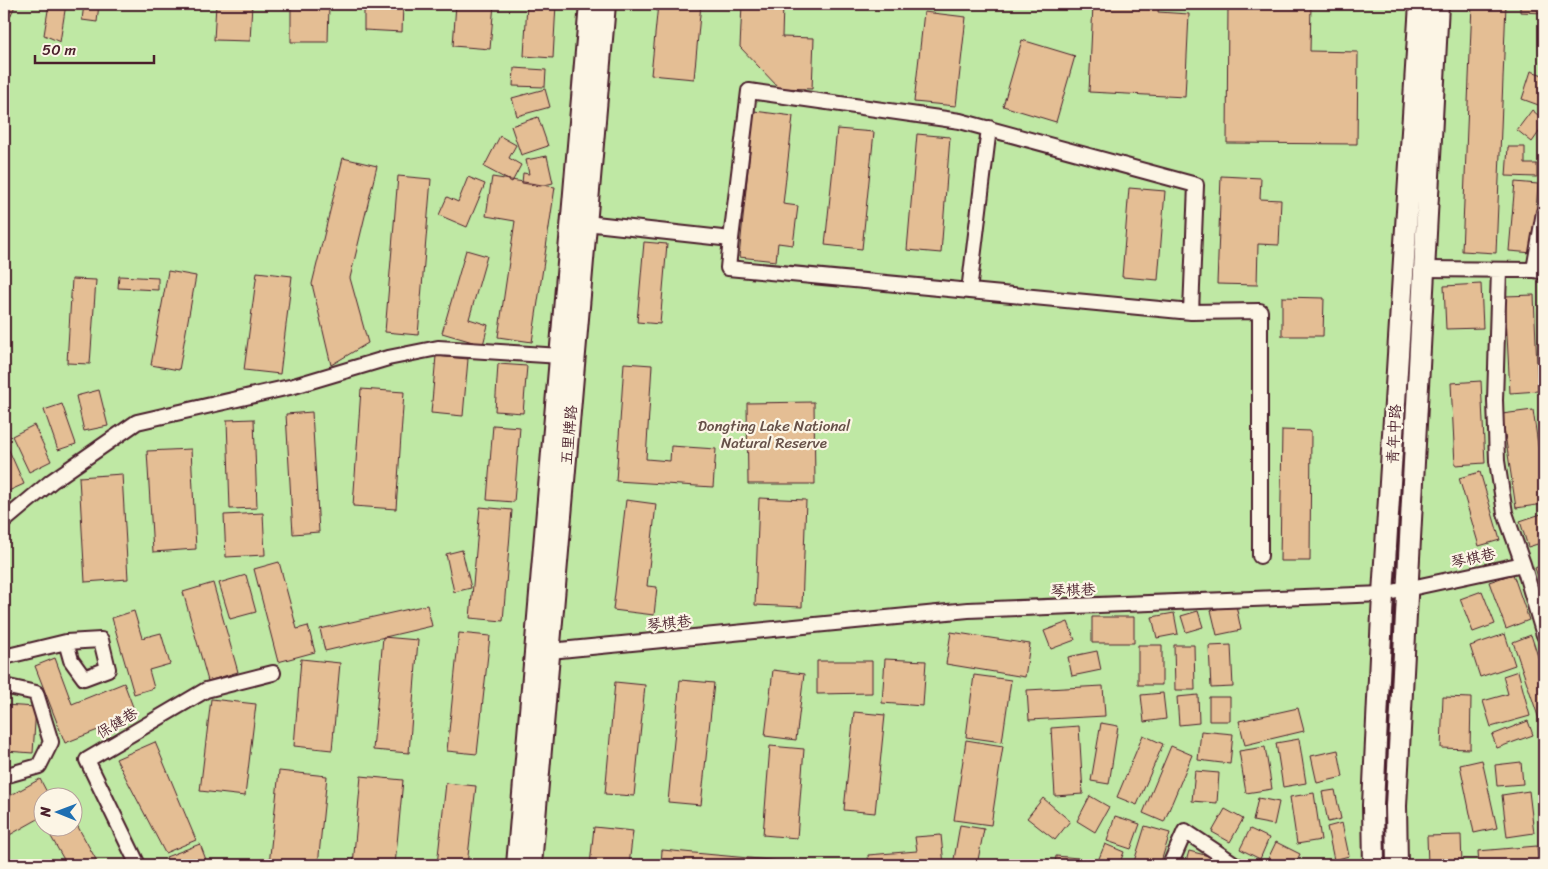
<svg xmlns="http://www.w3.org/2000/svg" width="1548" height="869" viewBox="0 0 1548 869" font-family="Sriracha,'LXGW WenKai TC',sans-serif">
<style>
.green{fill:#bfe8a4;stroke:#848468;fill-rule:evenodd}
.building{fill:#e4be94;stroke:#4a1f2b}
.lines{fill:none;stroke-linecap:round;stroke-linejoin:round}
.minor-casing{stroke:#4a1f2b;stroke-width:18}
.secondary-casing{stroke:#4a1f2b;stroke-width:24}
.minor{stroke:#fcf5e5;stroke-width:14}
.secondary{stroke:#fcf5e5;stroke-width:20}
.labels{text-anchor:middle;stroke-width:4.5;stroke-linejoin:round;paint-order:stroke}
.park-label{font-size:15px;fill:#675149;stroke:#fcf5e5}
.street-label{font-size:15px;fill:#4a1f2b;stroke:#fcf5e5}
</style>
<rect width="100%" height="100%" fill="#fcf5e5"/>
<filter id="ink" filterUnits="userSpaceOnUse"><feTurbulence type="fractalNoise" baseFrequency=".02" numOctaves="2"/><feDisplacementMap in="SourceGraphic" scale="10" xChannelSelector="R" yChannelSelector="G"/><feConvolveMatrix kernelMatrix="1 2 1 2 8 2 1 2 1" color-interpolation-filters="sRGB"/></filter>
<g filter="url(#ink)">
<path class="green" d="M4 4H1544V865H4ZM42 796H72V826H42Z"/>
<path class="building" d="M4 4H16L4 29Z
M49 4H66L60 42 44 35Z
M84 4H99L97 22 82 20Z
M216 4H252L250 41 214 40Z
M291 4H329L328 42H291Z
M364 4H403L402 32 364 30Z
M456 4H494L490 49 453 46Z
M527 4H556L553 58 524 56Z
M658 4H701L694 79 651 75Z
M742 4H783L782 37 814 38 812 89 779 88 740 47Z
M1093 4H1159L1158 12 1189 14 1185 97 1089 92Z
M1228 4H1311L1310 51 1358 52 1357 144 1227 143Z
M1472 4H1506L1496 253 1462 251Z
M1520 4H1544V13L1520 12Z
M924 12 966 17 956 106 914 102Z
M1022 40 1075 56 1056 122 1003 106Z
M514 68 546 70 545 87 513 86Z
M1531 71 1543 75 1544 72V107L1522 99Z
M545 89 550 107 517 116 512 98Z
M1532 110 1544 120V125L1532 142 1517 130Z
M754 111 793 116 783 204 798 206 793 245 778 243 776 261 739 257Z
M538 117 548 146 521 155 511 126Z
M837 129 874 132 862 249 825 245Z
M917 134 950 137 941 253 907 250Z
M500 136 516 145 509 158 521 165 512 182 484 167Z
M1508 147H1525V164H1537V177L1506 176Z
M547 156 553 183 540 186 522 183 523 173 529 174 526 160Z
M343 158 377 166 350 278 368 343 331 365 312 284Z
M398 176 431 179 418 335 385 332Z
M1221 176 1261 178 1260 199 1281 200 1279 245 1258 244 1257 285 1217 284Z
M468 177 485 184 467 227 439 215 447 197 458 202Z
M492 177 555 187 532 342 498 337 515 221 486 216Z
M1515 182 1538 184 1533 253 1509 251Z
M1129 188 1165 191 1158 280 1122 277Z
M644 242 667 244 660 324 637 322Z
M466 250 487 256 469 319 488 325 483 345 442 333Z
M168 271 196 276 179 370 151 365Z
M257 272 292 276 280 374 244 370Z
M119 276 158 278V290L118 288Z
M72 279 96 280 90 364 67 363Z
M1481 284 1483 328 1446 329 1444 286Z
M1534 295 1538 391 1510 393 1505 296Z
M1282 297 1324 298 1323 336H1282Z
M436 356 468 359 463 416 431 413Z
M624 363 652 365 646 459 670 461 671 446 716 449 713 487 616 481Z
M498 364 527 366 523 413 495 411Z
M1481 381 1485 463 1455 465 1451 383Z
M361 389 404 392 396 509 353 506Z
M99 390 108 426 84 431 76 396Z
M814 402 815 484H748L747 403Z
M62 404 76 444 58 450 44 410Z
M1533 410 1544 486V504L1516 508 1502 414Z
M312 412 319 532 293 534 286 414Z
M254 419 257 508 230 509 227 420Z
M34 425 51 461 29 472 12 436Z
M493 425 520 427 514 502 487 500Z
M1282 430 1311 431 1310 561H1280Z
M8 448 24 484 4 493V450Z
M191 449 196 549 153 552 147 451Z
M1480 472 1500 540 1479 546 1459 478Z
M122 474 128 579 85 582 79 477Z
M759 498 806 500 802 607 755 605Z
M626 500 656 504 647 586 657 587 654 615 613 610Z
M480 507 512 510 503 621 470 618Z
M263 513 265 555 226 557 224 515Z
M1544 513V542L1528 547 1520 521Z
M462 550 471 588 454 592 446 554Z
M279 562 297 629 308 626 315 652 278 662 254 569Z
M1544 564V593L1535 568Z
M1513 574 1529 620 1506 629 1489 582Z
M246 575 256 612 230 619 219 583Z
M213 583 238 672 208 681 183 592Z
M1482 591 1495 624 1473 632 1460 599Z
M427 605 432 626 325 651 320 629Z
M1236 605 1241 630 1217 635 1211 610Z
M134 611 142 638 161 633 170 664 149 670 154 688 134 694 112 618Z
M1198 611 1203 627 1186 632 1181 616Z
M1174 613 1178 634 1157 638 1152 617Z
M1092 617H1134V643H1092Z
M1068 622 1075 640 1051 649 1044 631Z
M951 632 1030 644 1025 677 946 664Z
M459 633 490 636 477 754 447 751Z
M1505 634 1515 665 1480 677 1470 646Z
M1531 635 1544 675V734L1513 642Z
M383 637 418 640 409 753 373 750Z
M1138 645H1162V685H1138Z
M1174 645H1194L1195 690H1175Z
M1231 645 1233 687 1211 688 1209 646Z
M1097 651 1101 670 1072 676 1068 657Z
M55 658 72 704 124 683 136 715 65 743 35 666Z
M301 659 340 663 332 750 294 746Z
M885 659 926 661 923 706 882 703Z
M817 661H872V693L817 694Z
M773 670 804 674 796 740 765 736Z
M1518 671 1530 716 1491 727 1483 701 1508 694 1503 676Z
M974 675 1011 680 1002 742 966 737Z
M680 680 714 683 701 805 668 802Z
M615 682 645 685 634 796 605 794Z
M1103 686 1105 716 1029 720 1027 690Z
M1163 693 1166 719 1144 722 1141 695Z
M1198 695 1199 723 1179 725 1177 697Z
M1209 697H1230V721H1209Z
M1443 697 1471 698 1470 749 1441 748Z
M211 699 256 704 245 796 200 791Z
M4 705 36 707 33 753 6 751 4 748Z
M1298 708 1304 731 1245 745 1239 721Z
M854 712 885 715 875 813 844 810Z
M1528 721 1533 735 1497 748 1492 735Z
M1101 723 1118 726 1109 784 1091 781Z
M1079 726 1083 794 1055 796 1051 728Z
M1201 731 1233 734 1230 764 1198 760Z
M1143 735 1163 744 1137 805 1117 797Z
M1299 739 1306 783 1283 787 1276 743Z
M966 740 1003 746 991 825 954 820Z
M155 742 196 840 165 853 116 759Z
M770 746 804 749 797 838 763 835Z
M1171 746 1192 755 1164 822 1143 813Z
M1265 747 1272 789 1246 793 1239 751Z
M1338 750 1343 777 1317 783 1311 756Z
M1482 760 1497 828 1474 833 1460 765Z
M1521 762 1523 784 1497 786 1495 765Z
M279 771 327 776 318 865H269Z
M1195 771 1219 773 1217 803 1192 801Z
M361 776 403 780 395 865H353Z
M40 779 49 796H42V821L40 818 6 837 4 834V799Z
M446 783 476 786 467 865H437Z
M1335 790 1341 819 1328 822 1322 792Z
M1529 791 1534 833 1507 837 1502 795Z
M1314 793 1321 840 1297 844 1290 797Z
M1090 796 1109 807 1095 832 1077 821Z
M1043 798 1070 821 1055 840 1027 818Z
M1258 798 1279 802 1274 825 1253 821Z
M1225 809 1243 819 1230 842 1212 832Z
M72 816 99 865H67L45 826H72Z
M1115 816 1140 824 1131 849 1107 841Z
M1342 823 1349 856 1334 860 1327 827Z
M960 825 984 829 977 865H953Z
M1145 826 1170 833 1160 865H1133Z
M594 827 633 831 629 865H590Z
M1250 829 1269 838 1260 859 1240 849Z
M941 835 944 865H869L868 855 917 851 915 837Z
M1461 835 1462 865H1428L1427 836Z
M1276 842 1300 854 1295 865H1265Z
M200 844 208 865H169L166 857Z
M1105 844 1124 852 1119 865H1102L1097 863Z
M1537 846 1539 865H1479L1478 851Z
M662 850 791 862V865H661Z
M1189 851 1217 858 1215 865H1185Z
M1056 856 1078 858 1077 865H1055Z"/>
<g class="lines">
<defs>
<path id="minor" d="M586 223 731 239 749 91 960 121 1196 185 1191 312 1260 311V556
M731 239 728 268 1191 312
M1424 269 1534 270 1544 272
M1499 270 1495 400 1497 461 1505 513 1523 564
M1534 270 1544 212
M969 291 989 128
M4 521 52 481 137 422 294 386 388 358 438 348 561 356
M550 651 968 610 1383 594 1523 564 1544 635
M4 657 66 642 101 640 108 669 84 678 71 660 66 642
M4 686 36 693 51 742 39 766 4 776
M138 865 87 760 206 690 273 673
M1170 865 1185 831 1236 865"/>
<path id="secondary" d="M517 865 590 4
M531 865 605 4
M1374 865 1373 805 1383 594 1420 4
M1397 865 1396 806 1438 4"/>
</defs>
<use href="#minor" class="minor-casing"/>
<use href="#secondary" class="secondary-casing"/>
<use href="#minor" class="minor"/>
<use href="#secondary" class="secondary"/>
</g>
</g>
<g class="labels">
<g class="park-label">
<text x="774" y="431">Dongting Lake National<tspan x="774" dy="17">Natural Reserve</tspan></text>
</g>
<g class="street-label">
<text transform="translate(1394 434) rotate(-87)" y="5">青年中路</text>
<text transform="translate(569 435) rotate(-85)" y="5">五里牌路</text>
<text transform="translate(1473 558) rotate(-12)" y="5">琴棋巷</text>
<text transform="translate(1073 590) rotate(-2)" y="5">琴棋巷</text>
<text transform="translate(669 623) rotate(-6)" y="5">琴棋巷</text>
<text transform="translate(117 723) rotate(-31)" y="5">保健巷</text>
</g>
</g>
<rect width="1548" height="869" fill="none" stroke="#fcf5e5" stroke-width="20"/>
<rect x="10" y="10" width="1528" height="849" fill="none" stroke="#4a1f2b" stroke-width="2" filter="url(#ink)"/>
<g transform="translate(58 812) rotate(271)"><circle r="24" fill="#fcf5e5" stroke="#b59f9b"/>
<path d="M0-4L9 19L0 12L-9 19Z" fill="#1f6fb2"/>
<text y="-8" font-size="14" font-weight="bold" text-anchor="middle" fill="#4a1f2b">N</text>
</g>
<path d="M35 55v8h119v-8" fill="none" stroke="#4a1f2b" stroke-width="2.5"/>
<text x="42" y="55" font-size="15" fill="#4a1f2b" stroke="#fcf5e5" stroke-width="4" paint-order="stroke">50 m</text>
</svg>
